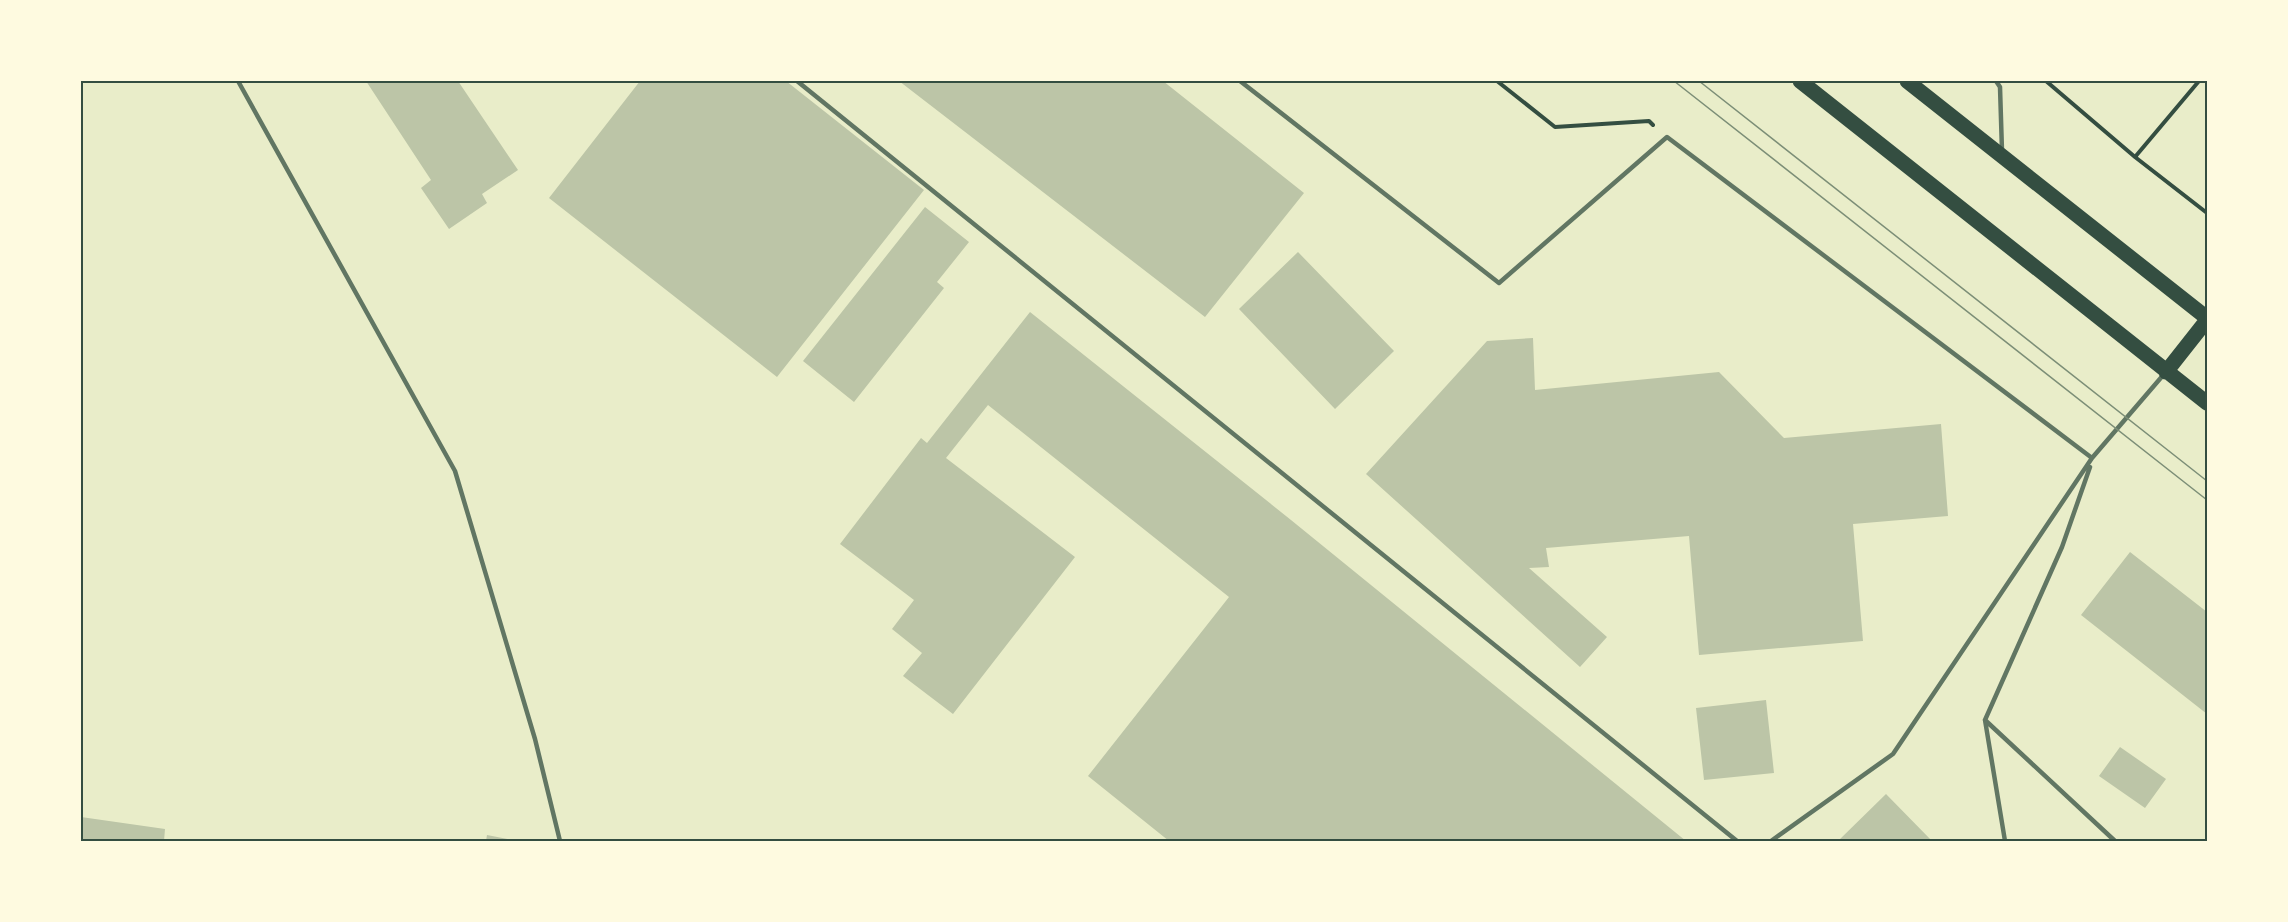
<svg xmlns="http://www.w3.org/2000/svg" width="2288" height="922" viewBox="0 0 2288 922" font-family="'Fira Sans Condensed',sans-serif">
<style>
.building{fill:#bcc5a7}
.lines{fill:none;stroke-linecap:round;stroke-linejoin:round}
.path{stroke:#344e41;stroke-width:4}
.service{stroke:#617663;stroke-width:4.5}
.primary{stroke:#344e41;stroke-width:15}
.tram{stroke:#7c8e77;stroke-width:1.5}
.neatline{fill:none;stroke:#344e41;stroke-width:2}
</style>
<rect width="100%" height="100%" fill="#e9edc9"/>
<path class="building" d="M366 81H458L518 170 482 194 487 203 449 229 421 188 431 180Z
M640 81H786L924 190 777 377 549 198Z
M899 81H1163L1304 193 1205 317Z
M925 207 969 242 937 282 944 288 854 402 803 361Z
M1298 252 1394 351 1335 409 1239 309Z
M1030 312 1291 520 1686 841H1169L1088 776 1229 597 988 405 946 458 1075 557 953 714 903 676 922 653 892 629 914 600 840 544 921 438 927 443Z
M1533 338 1535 390 1719 372 1784 438 1941 424 1948 516 1853 524 1863 641 1699 655 1689 536 1546 548 1549 567 1529 568 1607 637 1580 667 1366 474 1487 341Z
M2130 552 2207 612V714L2081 615Z
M1766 700 1774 773 1704 780 1696 708Z
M2120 747 2166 779 2145 808 2099 776Z
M1886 794 1932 841H1838Z
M81 817 165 829 164 841H81Z
M487 835 512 840V841H486Z"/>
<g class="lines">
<path class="path" d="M1497 81 1555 127 1649 121 1653 125
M2046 81 2135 157
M2199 81 2135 157 2207 213"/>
<path class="service" d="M238 81 455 471 535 739 560 841
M797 81 1737 841
M1240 81 1499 283 1667 137 2092 458
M1996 81 2000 87 2002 151
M1985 720 2115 841
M1771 841 1893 754 2092 458 2165 373
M2005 841 1985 720 2062 547 2090 467"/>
<path class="primary" d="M1800 81 2207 403
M1907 81 2207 318
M2166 372 2207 320"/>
<path class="tram" d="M1674 81 2207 500
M1699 81 2207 481"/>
</g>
<rect width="2288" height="922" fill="none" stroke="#fefae0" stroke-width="165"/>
<rect x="82" y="82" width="2124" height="758" class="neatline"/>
</svg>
